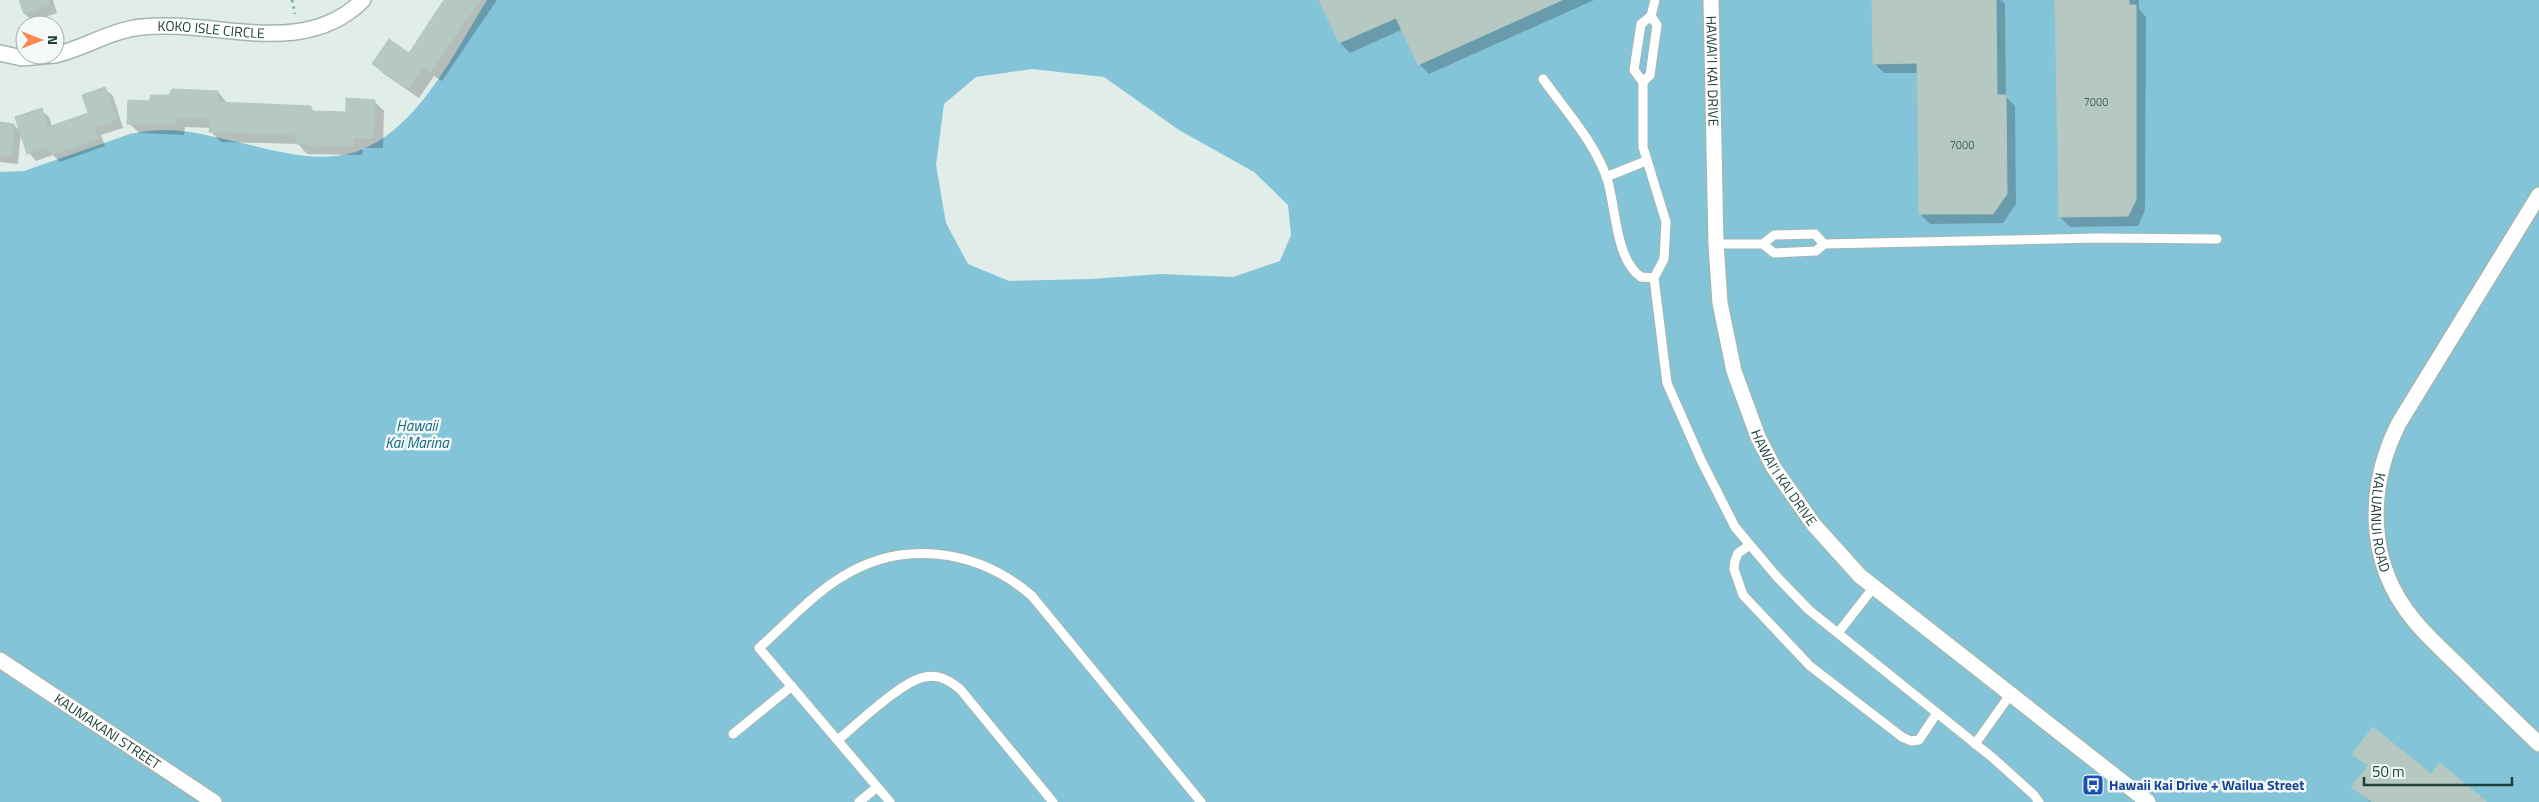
<svg xmlns="http://www.w3.org/2000/svg" width="2539" height="802" viewBox="0 0 2539 802" font-family="'Titillium Web',sans-serif">
<style>
.water{fill:#83c4d8;fill-rule:evenodd}
.shadow{fill:#0003}
.building{fill:#b6c8c2;stroke:#b3c7c0}
.lines{fill:none;stroke-linecap:round;stroke-linejoin:round}
.service-casing{stroke:#a3b6b1;stroke-width:11}
.minor-casing{stroke:#a3b6b1;stroke-width:18}
.tertiary-casing{stroke:#a3b6b1;stroke-width:18}
.secondary-casing{stroke:#9ebab2;stroke-width:18}
.path{stroke:#7eb4a7;stroke-width:3;stroke-dasharray:2.5 4;stroke-linecap:butt}
.service{stroke:#fff;stroke-width:9}
.minor{stroke:#fff;stroke-width:15}
.tertiary{stroke:#fff;stroke-width:15}
.secondary{stroke:#fff;stroke-width:15}
.labels{text-anchor:middle;stroke-width:5;stroke-linejoin:round;paint-order:stroke}
.number-label{font-size:11px;fill:#45625c}
.street-label{font-size:14px;fill:#1f403a;stroke:#f2f9f6}
.transit-label{font-size:14px;font-weight:bold;fill:#164399;stroke:#f2f9f6;text-anchor:start}
.water-label{font-size:15px;font-style:italic;fill:#136682;stroke:#f2f9f6}
</style>
<rect width="100%" height="100%" fill="#e1ede9"/>
<!-- water -->
<path class="water" d="M 487,0 L 2539,0 L 2539,802 L 0,802 L 0,172 L 24,171 L 130,134 C 176,124 202,135 246,144 C 275,151 306,159 336,156 C 410,148 452,56 487,0 ZM 1032,69 L 1104,77 L 1179,130 L 1254,172 L 1288,205 L 1291,235 L 1280,261 L 1233,277 L 1161,274 L 1091,279 L 1009,281 L 968,264 L 946,223 L 936,165 L 944,104 L 976,77 Z"/>
<!-- shadow -->
<path class="shadow" d="M 20,0 L 53,0 L 57,13 L 33,21 L 25,14 Z
M 446,0 L 497,0 L 442,81 L 434,76 L 419,98 L 384,74 L 374,64 L 409,54 Z
M 1321,0 L 1594,0 L 1429,74 L 1419,64 L 1403,29 L 1350,53 L 1340,43 Z
M 1874,0 L 2001,0 L 2005,4 L 2006,97 L 2015,106 L 2016,204 L 2003,223 L 1930,224 L 1920,214 L 1919,73 L 1884,73 L 1874,63 Z
M 2056,0 L 2139,0 L 2139,9 L 2146,17 L 2145,210 L 2138,226 L 2070,227 L 2060,217 Z
M 105,89 L 113,96 L 123,128 L 101,135 L 105,146 L 60,162 L 53,155 L 36,161 L 29,153 L 41,110 L 49,117 L 52,127 L 90,114 Z
M 218,92 L 228,104 L 310,107 L 315,112 L 347,113 L 374,101 L 384,111 L 383,148 L 363,148 L 362,155 L 307,154 L 298,144 L 221,142 L 211,132 L 211,128 L 185,127 L 184,135 L 139,133 L 129,123 L 149,102 L 170,96 Z
M 0,123 L 14,125 L 21,132 L 18,164 L 0,162 Z
M 2354,754 L 2431,776 L 2485,802 L 2370,802 L 2353,787 L 2368,767 Z"/>
<!-- building -->
<path class="building" d="M 19,0 L 49,0 L 50,5 L 24,14 Z
M 444,0 L 480,0 L 431,72 L 423,67 L 408,89 L 372,64 L 389,39 L 409,53 Z
M 1319,0 L 1562,0 L 1418,65 L 1396,18 L 1339,43 Z
M 1872,0 L 1996,0 L 1997,95 L 2006,95 L 2007,194 L 1993,214 L 1919,214 L 1917,63 L 1873,64 Z
M 2055,0 L 2129,0 L 2129,5 L 2136,5 L 2136,200 L 2128,216 L 2059,217 Z
M 105,87 L 117,120 L 94,128 L 98,139 L 51,155 L 48,147 L 27,154 L 15,117 L 42,108 L 48,127 L 88,113 L 82,95 Z
M 172,89 L 218,91 L 218,102 L 311,106 L 311,111 L 346,112 L 346,98 L 375,100 L 373,139 L 353,138 L 353,146 L 296,144 L 296,135 L 209,132 L 210,119 L 175,118 L 175,125 L 127,124 L 128,100 L 149,101 L 151,95 L 169,95 Z
M 0,122 L 14,124 L 11,157 L 0,155 Z
M 2373,727 L 2431,774 L 2440,763 L 2487,802 L 2372,802 L 2351,787 L 2368,766 L 2352,754 Z"/>
<g class="lines">
<!-- service casing -->
<g class="service-casing">
<path id="service" d="M 1655,0 L 1651,16 L 1641,24 L 1634,70 L 1643,82 L 1643,147 L 1666,222 L 1664,259 L 1654,278 L 1667,383 L 1701,460 L 1735,527 L 1778,578 L 1809,610 L 1993,758 L 2034,795 L 2039,802
M 1543,79 C 1566,111 1597,145 1608,182 C 1616,210 1616,260 1641,277 L 1654,278
M 1643,82 L 1650,75 L 1657,25 L 1651,16
M 1606,177 L 1646,161
M 1716,244 L 1763,244 L 1774,253 L 1816,251 L 1824,244 L 2097,238 L 2217,239
M 1763,244 L 1774,235 L 1815,234 L 1824,244
M 1750,545 L 1738,553 L 1735,561 L 1734,569 L 1743,595 L 1810,666 L 1902,737 L 1911,741 L 1919,740 L 1937,713
M 1838,633 L 1873,588
M 733,734 L 792,686
M 838,740 C 856,725 903,680 925,677 C 939,674 950,681 960,689 L 1053,802
M 1975,744 L 2010,695
M 859,802 L 877,787
M 890,802 L 759,648 C 785,625 811,596 840,578 C 902,538 978,549 1032,596 L 1201,802"/>
</g>
<!-- minor casing -->
<g class="minor-casing">
<g id="minor">
<path d="M 0,53 L 22,58 L 53,55"/>
<path id="s1" d="M 55,55 C 85,48 111,30 142,27 C 216,19 303,60 363,0"/>
<path id="s2" d="M 0,660 L 214,802"/>
</g>
</g>
<!-- tertiary casing -->
<g class="tertiary-casing">
<g id="tertiary">
<path id="s3" d="M 2539,195 L 2399,423 C 2367,486 2366,562 2413,619 C 2428,638 2448,655 2466,673 C 2490,697 2515,721 2539,744"/>
</g>
</g>
<!-- secondary casing -->
<g class="secondary-casing">
<g id="secondary">
<path id="s4" d="M 1711,0 L 1716,244 L 1720,303 L 1734,371 L 1758,437 L 1774,468 L 1814,525 L 1860,576 L 2148,802"/>
</g>
</g>
<!-- path -->
<path class="path" d="M 292,0 L 295,14"/>
<!-- service -->
<use href="#service" class="service"/>
<!-- minor -->
<use href="#minor" class="minor"/>
<!-- tertiary -->
<use href="#tertiary" class="tertiary"/>
<!-- secondary -->
<use href="#secondary" class="secondary"/>
</g>
<!-- icons -->
<defs>
<g id="bus-square" transform="scale(1.125)"><rect x="-9" y="-9" width="18" height="18" rx="4" fill="#1a4fb4" stroke="#f2f9f6"/><path d="M-5-6H5V4H4V6H2V4H-2V6H-4V4H-5ZM-3.5-4V0h7V-4ZM-3.5 1.2v1.5H-2V1.2ZM2 1.2v1.5H3.5V1.2Z" fill="#fff"/></g>
</defs>
<g fill-rule="evenodd">
<use href="#bus-square" x="2093" y="785"/>
</g>
<g class="labels">
<!-- number labels -->
<g class="number-label">
<text x="2096" y="106">7000</text>
<text x="1962" y="149">7000</text>
</g>
<!-- street labels -->
<g class="street-label">
<text dy="5" stroke="none"><textPath href="#s1" startOffset="161">KOKO ISLE CIRCLE</textPath></text>
<text dy="5" stroke="none"><textPath href="#s4" startOffset="71">HAWAI’I KAI DRIVE</textPath></text>
<text dy="5" stroke="none"><textPath href="#s4" startOffset="491">HAWAI’I KAI DRIVE</textPath></text>
<text dy="5" stroke="none"><textPath href="#s3" startOffset="371">KALUANUI ROAD</textPath></text>
<text dy="5" stroke="none"><textPath href="#s2" startOffset="129">KAUMAKANI STREET</textPath></text>
</g>
<!-- transit labels -->
<g class="transit-label">
<text x="2109" y="790">Hawaii Kai Drive + Wailua Street</text>
</g>
<!-- water labels -->
<g class="water-label">
<text x="417" y="431">Hawaii<tspan x="417" dy="17">Kai Marina</tspan></text>
</g>
</g>
<!-- north arrow -->
<g transform="translate(40 40) rotate(90)"><circle r="24" fill="#f2f9f6" stroke="#9eafab"/>
<path d="M0-4L9 19L0 12L-9 19Z" fill="#ff874d"/>
<text y="-8" font-size="14" font-weight="bold" text-anchor="middle" fill="#1f403a">N</text>
</g>
<!-- scale -->
<path d="M2364 777v8h148v-8" fill="none" stroke="#1f403a" stroke-width="2.5"/>
<text x="2372" y="777" font-size="15" fill="#1f403a" stroke="#f2f9f6" stroke-width="4" paint-order="stroke">50 m</text>
</svg>
